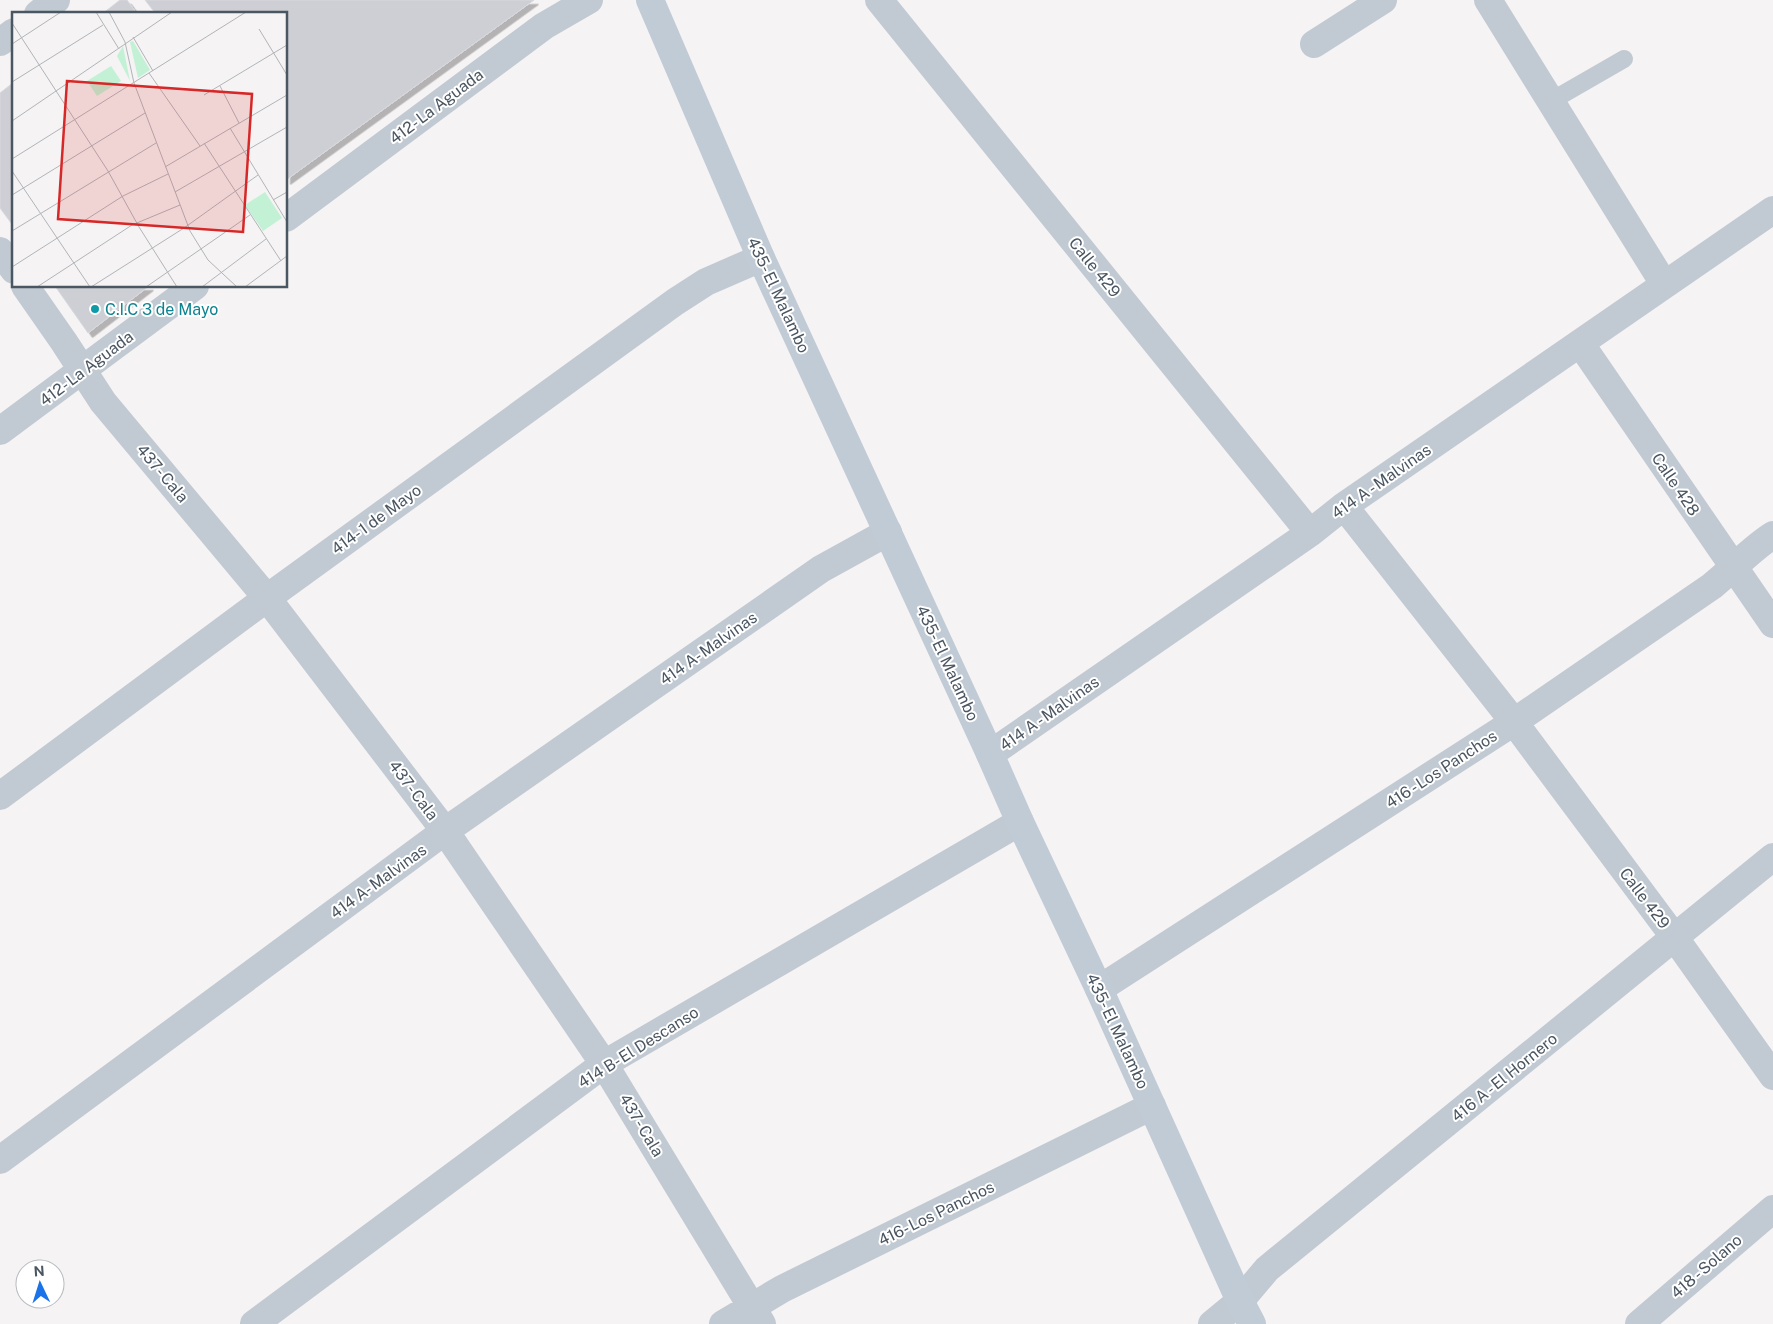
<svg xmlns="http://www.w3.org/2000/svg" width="1773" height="1324" viewBox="0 0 1773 1324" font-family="'Public Sans',sans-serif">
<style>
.building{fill:#cdcfd5;stroke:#d7d9de;filter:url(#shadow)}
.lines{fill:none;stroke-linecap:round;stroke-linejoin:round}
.service{stroke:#c1cad2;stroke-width:18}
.minor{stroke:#c1cad2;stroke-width:28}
.secondary{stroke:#c1cbd6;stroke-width:28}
.culture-dot{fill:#0f9aa8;stroke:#fff;stroke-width:2}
.labels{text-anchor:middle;stroke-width:4;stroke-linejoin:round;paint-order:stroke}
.street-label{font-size:16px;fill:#4a5661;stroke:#fff}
.culture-label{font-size:16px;fill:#0d838f;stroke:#fff;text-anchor:start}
.inset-road{fill:none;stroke:#b1b4b9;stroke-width:1}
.view{fill:#d62828;fill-opacity:0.15;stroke:#d62828;stroke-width:2.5}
.inset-edge{fill:none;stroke:#4a5661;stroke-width:2.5}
</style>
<defs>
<filter id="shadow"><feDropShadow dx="4.5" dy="4.5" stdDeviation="0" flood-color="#0004"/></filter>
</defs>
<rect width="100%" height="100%" fill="#f5f3f3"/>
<!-- building -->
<path class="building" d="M 120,0 L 127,0 L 137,14 L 102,14 Z
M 145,0 L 534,0 L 286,180 L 286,14 L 156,14 Z
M 14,82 L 14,227 L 0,208 L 0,93 Z
M 55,286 L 149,286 L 88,333 Z"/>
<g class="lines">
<!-- service -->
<path class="service" d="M 1551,101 L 1624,59"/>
<!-- minor -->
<path class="minor" d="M 879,0 L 1310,533
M 1488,0 L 1664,284
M 38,14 L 56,0
M 0,42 L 14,32
M 1314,44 L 1383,0
M 286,218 L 544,26 L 589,0
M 0,251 L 14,270
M 25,286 L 64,342 L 103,402 L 267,598 L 445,831 L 604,1064 L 762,1324
M 1580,343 L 1773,624
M 0,431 L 195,286
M 1344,506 L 1514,722 L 1675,938 L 1773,1076
M 990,754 L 1310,533 L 1344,506 L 1773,210
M 0,796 L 267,598 L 675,302 L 706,282 L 761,258
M 1099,989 L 1514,722 L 1712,586 C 1733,569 1751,549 1773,535
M 0,1160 L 445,831 L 821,569 L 888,532
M 254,1324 L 604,1064 L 1020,822
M 723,1324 L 782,1289 L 1152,1106
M 1212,1324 L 1240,1301 L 1267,1269 L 1773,857
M 1639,1324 L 1773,1209"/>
<!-- secondary -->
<path class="secondary" d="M 650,0 L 761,258 L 990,754 L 1020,822 L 1099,989 L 1240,1301 L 1252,1324"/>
</g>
<!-- markers -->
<circle class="culture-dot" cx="95" cy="309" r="5"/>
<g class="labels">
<!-- street labels -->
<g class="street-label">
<text transform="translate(436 106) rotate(-37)" y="6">412- La Aguada</text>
<text transform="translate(1095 267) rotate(51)" y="6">Calle 429</text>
<text transform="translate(779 295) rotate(65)" y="6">435- El Malambo</text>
<text transform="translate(86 368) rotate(-37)" y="6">412- La Aguada</text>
<text transform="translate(163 473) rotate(50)" y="6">437- Cala</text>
<text transform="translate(1381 481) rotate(-35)" y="6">414 A - Malvinas</text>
<text transform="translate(1676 484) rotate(56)" y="6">Calle 428</text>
<text transform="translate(376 519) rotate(-36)" y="6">414- 1 de Mayo</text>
<text transform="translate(708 648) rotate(-35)" y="6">414 A- Malvinas</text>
<text transform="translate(948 663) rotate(65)" y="6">435- El Malambo</text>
<text transform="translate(1049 713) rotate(-35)" y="6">414 A - Malvinas</text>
<text transform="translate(1441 769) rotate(-33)" y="6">416 - Los Panchos</text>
<text transform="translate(414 790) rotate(53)" y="6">437- Cala</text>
<text transform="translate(378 881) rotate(-36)" y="6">414 A- Malvinas</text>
<text transform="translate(1645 898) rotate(53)" y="6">Calle 429</text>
<text transform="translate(1118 1031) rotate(65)" y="6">435- El Malambo</text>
<text transform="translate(638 1047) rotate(-32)" y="6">414 B- El Descanso</text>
<text transform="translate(1504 1077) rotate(-39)" y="6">416 A - El Hornero</text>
<text transform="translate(642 1125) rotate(59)" y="6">437- Cala</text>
<text transform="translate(936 1213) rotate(-26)" y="6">416- Los Panchos</text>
<text transform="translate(1706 1266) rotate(-41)" y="6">418 - Solano</text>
</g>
<!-- culture labels -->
<g class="culture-label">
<text x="105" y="315">C.I.C 3 de Mayo</text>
</g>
</g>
<!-- overview -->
<g transform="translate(12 12)">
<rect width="275" height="275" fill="#f5f3f3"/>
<path d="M 121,29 L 138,58 L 126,66 L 118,30 ZM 111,34 L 118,69 L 105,44 ZM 99,54 L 109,69 L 85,84 L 75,69 ZM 253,180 L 270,206 L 251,219 L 233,193 Z" fill="#c3f1d5"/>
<path class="inset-road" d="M 84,0 L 107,37M 97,0 L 113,30 L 122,71 L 178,219 L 196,248 L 225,275M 0,11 L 96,159 L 127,215 L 165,275M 247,17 L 275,63M 121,25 L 141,59M 0,32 L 49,0M 137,61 L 188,134M 0,70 L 91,13M 208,74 L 227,111M 192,83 L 275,33M 0,109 L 160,0M 218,116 L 275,210M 192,131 L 269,249M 0,147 L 234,0M 153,155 L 275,83M 0,159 L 78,275M 163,180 L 275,115M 0,183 L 133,101M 261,188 L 275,180M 0,219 L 144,131M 0,255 L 111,184 L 156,162M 25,275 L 120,213 L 168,193M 79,275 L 172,216 L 246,163M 134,275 L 238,203M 190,275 L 254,227M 233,275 L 275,244"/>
<path class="view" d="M 55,69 L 240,82 L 231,220 L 46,207 Z"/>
<rect width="275" height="275" class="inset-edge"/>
</g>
<!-- north arrow -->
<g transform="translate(40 1284) rotate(356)"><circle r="24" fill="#ffffff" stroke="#b7bbc0"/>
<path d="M0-4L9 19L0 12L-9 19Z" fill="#1a73e8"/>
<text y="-8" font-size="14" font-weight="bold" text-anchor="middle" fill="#4a5661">N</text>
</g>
</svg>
